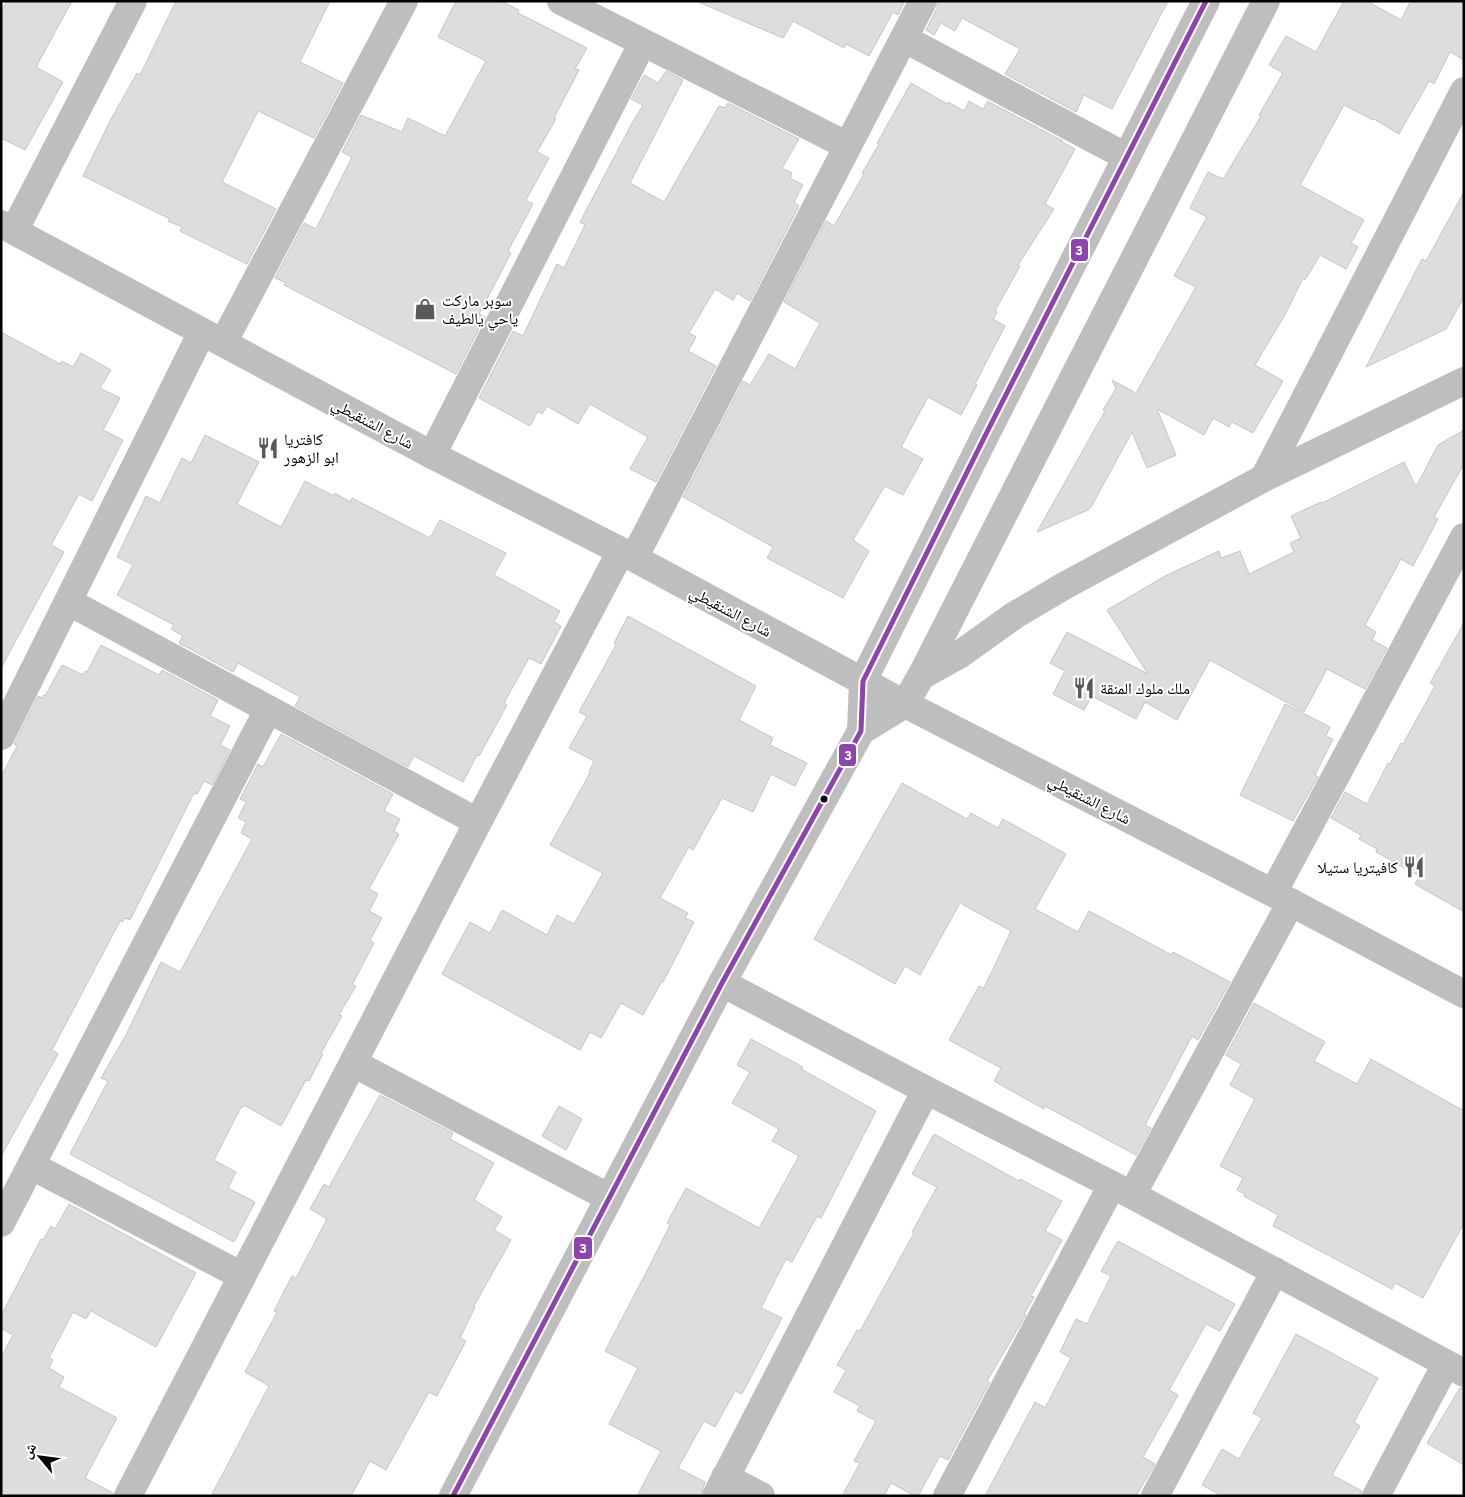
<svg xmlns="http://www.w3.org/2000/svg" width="1465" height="1497" viewBox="0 0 1465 1497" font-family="Overpass,'Noto Naskh Arabic',sans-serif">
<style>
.building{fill:#ddd;stroke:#c5c5c5}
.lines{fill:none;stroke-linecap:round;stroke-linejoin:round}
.minor{stroke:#bebebe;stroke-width:28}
.bus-1-casing{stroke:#fff;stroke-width:9}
.bus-1{stroke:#8e44ad;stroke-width:5}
.bus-dot{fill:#000;stroke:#fff;stroke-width:2}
.labels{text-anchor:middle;stroke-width:4;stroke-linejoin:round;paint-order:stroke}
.poi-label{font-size:16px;fill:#000;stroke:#fff;text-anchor:start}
.street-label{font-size:16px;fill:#000;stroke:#fff}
.line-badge{stroke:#fff;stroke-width:2}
.badge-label{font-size:14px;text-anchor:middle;font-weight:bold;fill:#fff}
</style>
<rect width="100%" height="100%" fill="#fff"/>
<!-- building -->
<path class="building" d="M 7,1 L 72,1 L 36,67 L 63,82 L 25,150 L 1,138 L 1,11 Z
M 176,1 L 330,1 L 300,62 L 343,83 L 314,138 L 258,111 L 222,182 L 276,209 L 247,264 L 180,231 L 182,227 L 168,221 L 170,219 L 83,176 L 111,119 L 137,73 L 140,75 Z
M 456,1 L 501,1 L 519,10 L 518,13 L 587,48 L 575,69 L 579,70 L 554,118 L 556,119 L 537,152 L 549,158 L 526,200 L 533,204 L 508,251 L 511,253 L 479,314 L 485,317 L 456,374 L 284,285 L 286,283 L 275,278 L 304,223 L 316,229 L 352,157 L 342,152 L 361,115 L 402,132 L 408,118 L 445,136 L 486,61 L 438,37 Z
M 696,1 L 905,1 L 898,15 L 893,12 L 869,56 L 846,44 L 844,48 L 793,21 L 783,38 Z
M 938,1 L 1168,1 L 1112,109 L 1084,95 L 1076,112 L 1005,74 L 1020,49 L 962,18 L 955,31 L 941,23 L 934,35 L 926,30 L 937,8 Z
M 1344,1 L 1367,1 L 1401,20 L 1411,1 L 1464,1 L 1464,60 L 1450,52 L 1434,84 L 1429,81 L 1399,134 L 1374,119 L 1373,120 L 1344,105 L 1300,185 L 1364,220 L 1351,243 L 1358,247 L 1346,269 L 1320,255 L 1305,280 L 1303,278 L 1286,313 L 1255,365 L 1283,381 L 1253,433 L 1232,422 L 1229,427 L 1213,418 L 1204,435 L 1157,409 L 1176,455 L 1147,468 L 1132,432 L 1091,507 L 1088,510 L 1037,532 L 1105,411 L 1103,410 L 1116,389 L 1112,380 L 1136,393 L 1196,287 L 1174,276 L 1207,217 L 1190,208 L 1208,172 L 1223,179 L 1261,116 L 1259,115 L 1283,73 L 1269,65 L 1286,36 L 1316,52 Z
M 666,71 L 683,80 L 630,183 L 664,202 L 719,106 L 725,108 L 728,103 L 799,139 L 782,168 L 792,173 L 790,178 L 803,185 L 794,202 L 799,206 L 750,301 L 737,293 L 733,300 L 715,289 L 689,333 L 696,337 L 688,351 L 716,366 L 656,482 L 630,469 L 648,437 L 590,404 L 578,424 L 547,406 L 542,414 L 538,411 L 530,426 L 479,398 L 513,331 L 523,336 L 557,264 L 564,268 L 585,225 L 580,222 L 631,125 L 643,105 L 631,99 L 644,75 L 658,83 Z
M 911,83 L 947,104 L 948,102 L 964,111 L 969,101 L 983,109 L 988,101 L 989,102 L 1063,141 L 1062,142 L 1075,149 L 1045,204 L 1054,209 L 1018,265 L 1020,266 L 995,311 L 997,312 L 993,319 L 1005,326 L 975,384 L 977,385 L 961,415 L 928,397 L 901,447 L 923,459 L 903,495 L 885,486 L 853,540 L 869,551 L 843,598 L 767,558 L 773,547 L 683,497 L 743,381 L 750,385 L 769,354 L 795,369 L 820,323 L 784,302 L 826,221 L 834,226 L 864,174 L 862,173 L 879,144 L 877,143 Z
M 1464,192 L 1464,297 L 1446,329 L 1366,367 L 1422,259 L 1426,261 Z
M 1,332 L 60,364 L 62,361 L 73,367 L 81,353 L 111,370 L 100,388 L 120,398 L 103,430 L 123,440 L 92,501 L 79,494 L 51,545 L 64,552 L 1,668 Z
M 1464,430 L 1464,464 L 1434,517 L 1438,519 L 1413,566 L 1401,559 L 1365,625 L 1376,632 L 1372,640 L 1387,648 L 1365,689 L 1327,669 L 1304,712 L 1210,660 L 1177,720 L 1145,702 L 1136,719 L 1092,696 L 1084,710 L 1053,694 L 1065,671 L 1050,663 L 1067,632 L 1148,674 L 1107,610 L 1165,576 L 1219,551 L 1221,558 L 1240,551 L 1249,574 L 1294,552 L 1290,543 L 1301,538 L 1291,516 L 1321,502 L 1322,503 L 1404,462 L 1416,487 L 1438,445 Z
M 205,435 L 259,462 L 237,504 L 281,527 L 305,481 L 334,496 L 335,493 L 350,502 L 352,498 L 430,538 L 440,520 L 506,553 L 494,575 L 560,611 L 554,622 L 561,626 L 541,664 L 529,658 L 504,703 L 507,705 L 479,756 L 477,755 L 463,782 L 414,756 L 408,767 L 295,706 L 300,697 L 238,663 L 233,672 L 179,643 L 183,636 L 171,629 L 174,625 L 117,595 L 133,565 L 117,557 L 146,496 L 160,503 L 182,458 L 191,463 Z
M 628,616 L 756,686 L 739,720 L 773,738 L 770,745 L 807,763 L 795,786 L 771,774 L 753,812 L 722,798 L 693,850 L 689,847 L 660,898 L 688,913 L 685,918 L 694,922 L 663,982 L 662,981 L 643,1015 L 621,1003 L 601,1038 L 590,1032 L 580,1050 L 442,974 L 470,922 L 490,933 L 502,910 L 547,935 L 557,915 L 574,924 L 603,873 L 550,845 L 590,773 L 589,772 L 594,761 L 569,748 L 587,716 L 579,712 L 616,645 L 614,643 Z
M 1464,623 L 1464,912 L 1415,884 L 1419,876 L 1376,852 L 1377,849 L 1359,839 L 1361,835 L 1331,818 L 1345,792 L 1367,804 L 1388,763 L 1390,764 L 1401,743 L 1403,744 L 1435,686 L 1430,683 Z
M 101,645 L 159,675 L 162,670 L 218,700 L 210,716 L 230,726 L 220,745 L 230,750 L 212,785 L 204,781 L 197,794 L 194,793 L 130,920 L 125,918 L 122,922 L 120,921 L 52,1050 L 58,1054 L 1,1156 L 1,777 L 17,746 L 14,744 L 38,696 L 42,698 L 44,695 L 45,696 L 62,665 L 83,675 L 85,671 L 87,672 Z
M 1285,704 L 1330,727 L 1326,736 L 1333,739 L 1315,775 L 1318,777 L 1293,821 L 1240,795 Z
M 281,734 L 393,794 L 384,811 L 400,819 L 394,831 L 399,834 L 369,889 L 378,894 L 369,911 L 382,918 L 370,940 L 374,943 L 352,985 L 356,986 L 339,1015 L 342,1016 L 321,1053 L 323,1054 L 309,1081 L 306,1080 L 281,1126 L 244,1105 L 243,1107 L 241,1107 L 214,1160 L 236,1172 L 228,1188 L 255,1202 L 234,1242 L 70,1154 L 108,1081 L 101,1078 L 126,1035 L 161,962 L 180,972 L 252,839 L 241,833 L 246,822 L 238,818 L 246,802 L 240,799 L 258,764 L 263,767 Z
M 902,783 L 967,819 L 971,813 L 998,828 L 1003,819 L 1066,854 L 1035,909 L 1078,932 L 1089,911 L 1172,955 L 1173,952 L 1230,982 L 1198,1040 L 1192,1036 L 1145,1125 L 1151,1128 L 1136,1155 L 1045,1106 L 1044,1109 L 994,1081 L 1001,1068 L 949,1040 L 979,986 L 984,988 L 1011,931 L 960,903 L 920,975 L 905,966 L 895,984 L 814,939 Z
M 1254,1003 L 1325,1042 L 1314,1061 L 1357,1084 L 1371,1059 L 1464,1111 L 1464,1223 L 1423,1298 L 1395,1283 L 1392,1289 L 1273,1226 L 1278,1215 L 1244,1196 L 1245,1194 L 1237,1190 L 1243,1178 L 1220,1166 L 1255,1099 L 1230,1085 L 1241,1064 L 1226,1055 Z
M 751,1039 L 803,1067 L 801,1069 L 876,1111 L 821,1218 L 817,1216 L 792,1262 L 786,1259 L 761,1308 L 782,1318 L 742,1394 L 735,1391 L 715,1427 L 704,1421 L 678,1468 L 705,1482 L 701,1496 L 637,1496 L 661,1451 L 609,1424 L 638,1368 L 605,1351 L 650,1265 L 670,1225 L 667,1223 L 686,1188 L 759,1228 L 799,1156 L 772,1141 L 779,1129 L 732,1103 L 750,1072 L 737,1065 Z
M 380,1095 L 453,1133 L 450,1139 L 494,1163 L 474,1200 L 502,1217 L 494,1230 L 511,1240 L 474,1306 L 475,1307 L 460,1338 L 466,1341 L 437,1396 L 429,1392 L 386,1470 L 370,1461 L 351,1496 L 211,1496 L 269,1386 L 245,1372 L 277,1312 L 274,1311 L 292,1276 L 296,1278 L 327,1219 L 310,1209 L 324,1184 L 329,1187 Z
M 559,1106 L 582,1119 L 566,1150 L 542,1136 Z
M 934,1134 L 1019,1181 L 1020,1179 L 1062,1201 L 1045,1231 L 1062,1240 L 1031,1296 L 1034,1297 L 1024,1314 L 1026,1315 L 987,1381 L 990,1382 L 948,1460 L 940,1456 L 918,1496 L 915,1496 L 891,1483 L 884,1496 L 842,1496 L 860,1463 L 854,1461 L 876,1421 L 857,1411 L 860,1406 L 834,1392 L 846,1370 L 837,1365 L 857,1330 L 860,1331 L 914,1233 L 912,1232 L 937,1187 L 912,1174 Z
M 69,1204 L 196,1273 L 156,1347 L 91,1311 L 86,1319 L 73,1312 L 49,1358 L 53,1360 L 49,1368 L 64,1377 L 59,1387 L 117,1418 L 85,1478 L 113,1493 L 113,1496 L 1,1496 L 1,1358 L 13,1335 L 1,1328 L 1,1316 L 41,1239 L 43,1240 L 51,1226 L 55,1229 Z
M 1118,1241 L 1235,1304 L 1220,1331 L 1206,1324 L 1169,1390 L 1178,1395 L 1143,1457 L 1155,1464 L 1136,1496 L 985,1496 L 1035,1402 L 1045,1408 L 1071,1358 L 1060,1352 L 1076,1319 L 1087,1324 L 1111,1276 L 1101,1271 Z
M 1296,1334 L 1378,1378 L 1354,1422 L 1360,1426 L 1332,1475 L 1362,1491 L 1360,1496 L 1222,1496 L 1202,1485 L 1222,1449 L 1239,1459 L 1262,1418 L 1253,1413 Z
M 1460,1388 L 1464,1389 L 1464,1465 L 1427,1443 Z"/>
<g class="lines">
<!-- minor -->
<path class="minor" d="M 561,1 L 848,146
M 905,39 L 1127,157
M 1,224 L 432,455 L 621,551 L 905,704 L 1273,893 L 1464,994
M 14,231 L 133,1
M 223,343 L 404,1
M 432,455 L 642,44
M 1264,478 L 1464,91
M 634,558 L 923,1
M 69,602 L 478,822
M 921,676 L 959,655 L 1015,615 L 1064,586 L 1264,478 L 1464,381
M 861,731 L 905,704 L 921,676 L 1266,1
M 1,736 L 202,332
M 1273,893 L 1464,537
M 722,983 L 926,1090 L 1132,1195 L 1464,1373
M 353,1063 L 608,1197
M 32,1166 L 242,1276
M 1132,1195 L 1291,902
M 1,1223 L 268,710
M 725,1477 L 761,1496
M 128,1496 L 478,822 L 621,551
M 453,1496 L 722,983 L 861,731 L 863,681 L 988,430 L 1206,1
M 716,1496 L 926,1090
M 947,1496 L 1112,1185
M 1155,1496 L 1275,1271
M 1376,1496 L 1446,1364"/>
<!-- bus-1 casing -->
<g class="bus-1-casing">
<path id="bus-1" d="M 453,1496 L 722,983 L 861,731 L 863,681 L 988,430 L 1206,1"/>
</g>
<!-- bus-1 -->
<use href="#bus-1" class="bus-1"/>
</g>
<!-- icons -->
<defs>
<g id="shop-bare" transform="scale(1.725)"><path d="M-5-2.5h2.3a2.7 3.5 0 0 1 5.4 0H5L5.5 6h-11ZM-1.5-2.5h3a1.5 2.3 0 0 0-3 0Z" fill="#595959" stroke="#fff" stroke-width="2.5" paint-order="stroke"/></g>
<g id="restaurant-bare" transform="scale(1.725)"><path d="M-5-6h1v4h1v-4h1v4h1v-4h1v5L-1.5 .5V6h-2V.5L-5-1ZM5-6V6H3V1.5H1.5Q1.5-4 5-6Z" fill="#595959" stroke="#fff" stroke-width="2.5" paint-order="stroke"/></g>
</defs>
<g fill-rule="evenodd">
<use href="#shop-bare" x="425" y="309"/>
<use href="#restaurant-bare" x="268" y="448"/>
<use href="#restaurant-bare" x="1084" y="688"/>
<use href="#restaurant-bare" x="1414" y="867"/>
</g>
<!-- markers -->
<circle class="bus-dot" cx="824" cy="799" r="4.5"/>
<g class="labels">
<!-- poi labels -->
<g class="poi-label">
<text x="442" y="306">سوبر ماركت<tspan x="442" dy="18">ياحي يالطيف</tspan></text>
<text x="284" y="445">كافتريا<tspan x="284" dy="18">ابو الزهور</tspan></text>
<text x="1100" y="694">ملك ملوك المنقة</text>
<text x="1398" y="873" text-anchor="end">كافيتريا ستيلا</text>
</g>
<!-- street labels -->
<g class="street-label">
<text transform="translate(373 423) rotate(28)" y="6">شارع الشنقيطي</text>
<text transform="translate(731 611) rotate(28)" y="6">شارع الشنقيطي</text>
<text transform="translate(1090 799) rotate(27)" y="6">شارع الشنقيطي</text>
</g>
</g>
<g class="line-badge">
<rect x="1070" y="238" width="19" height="24" rx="5" fill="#8e44ad"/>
<rect x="838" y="743" width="19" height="24" rx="5" fill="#8e44ad"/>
<rect x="573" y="1236" width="20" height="24" rx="5" fill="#8e44ad"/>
</g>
<g class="badge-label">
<text x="1079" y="255">3</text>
<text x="848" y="760">3</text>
<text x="583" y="1253">3</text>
</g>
<!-- border -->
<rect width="1465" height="1497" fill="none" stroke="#000000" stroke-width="5"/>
<!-- north arrow -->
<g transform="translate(40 1457) rotate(299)" stroke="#ffffff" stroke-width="4" paint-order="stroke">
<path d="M0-4L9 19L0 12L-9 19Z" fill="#000000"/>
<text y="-8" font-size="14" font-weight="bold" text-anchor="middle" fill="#000000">ش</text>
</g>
</svg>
